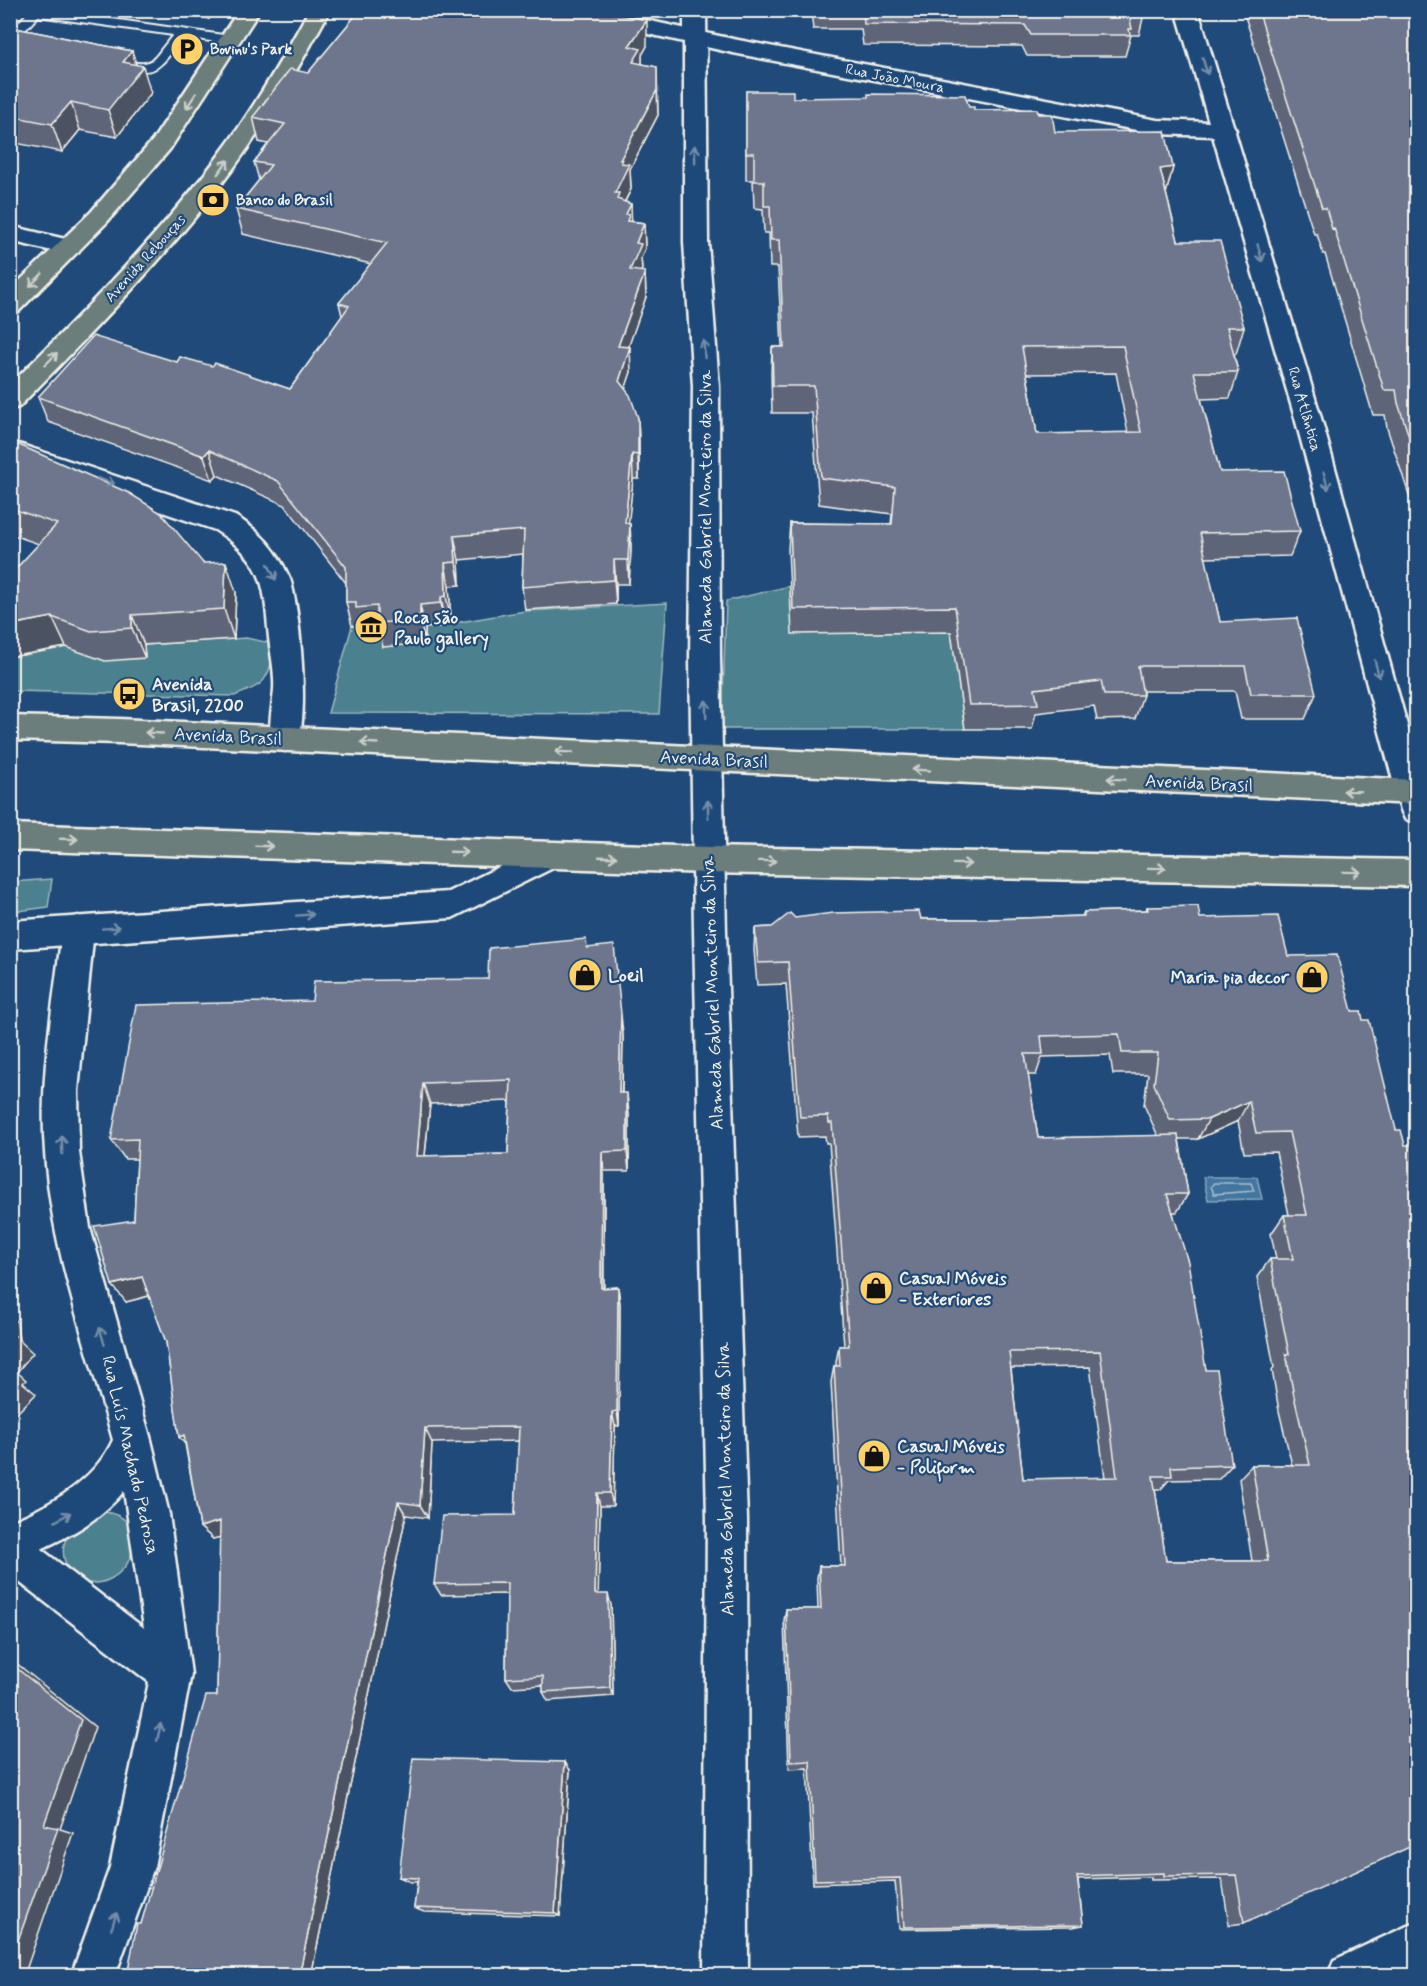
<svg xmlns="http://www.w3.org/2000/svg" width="1427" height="1986" viewBox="0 0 1427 1986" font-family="Mynerve,sans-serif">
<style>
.green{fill:#4c818f;stroke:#a0b9bc;stroke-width:1.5}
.water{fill:#4376a0;stroke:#8aa7bd;stroke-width:1.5}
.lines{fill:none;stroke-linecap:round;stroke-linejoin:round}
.shore{stroke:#adc0cb;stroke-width:1.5}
.service-casing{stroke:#f4f1e8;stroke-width:4}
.minor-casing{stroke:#f4f1e8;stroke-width:5}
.tertiary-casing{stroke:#f4f1e8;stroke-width:5}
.secondary-casing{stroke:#f4f1e8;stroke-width:5}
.primary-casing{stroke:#f4f1e8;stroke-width:5}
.service{fill:#1f4a7a;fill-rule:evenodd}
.minor{fill:#1f4a7a;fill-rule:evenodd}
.tertiary{fill:#1f4a7a;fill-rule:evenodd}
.secondary{fill:#1f4a7a;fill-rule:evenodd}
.primary{fill:#6c7e7c;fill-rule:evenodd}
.wall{fill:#5e6579;stroke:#f4f1e8;stroke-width:1.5;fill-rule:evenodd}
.shaded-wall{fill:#4c5363;stroke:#f4f1e8;stroke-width:1.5}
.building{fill:#6d768d;stroke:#f4f1e8;stroke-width:1.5;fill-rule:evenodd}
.oneway{stroke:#748da6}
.oneway2{stroke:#cbcec8}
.labels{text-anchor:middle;stroke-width:4.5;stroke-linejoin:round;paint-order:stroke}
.far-poi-label{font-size:15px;font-weight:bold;fill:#f4f1e8;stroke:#1f4a7a;text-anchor:start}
.far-street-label{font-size:15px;fill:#f4f1e8;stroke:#1f4a7a}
.street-label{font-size:18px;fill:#f4f1e8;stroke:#1f4a7a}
.poi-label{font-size:18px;font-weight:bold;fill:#f4f1e8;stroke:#1f4a7a;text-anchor:start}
</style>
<rect width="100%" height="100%" fill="#1f4a7a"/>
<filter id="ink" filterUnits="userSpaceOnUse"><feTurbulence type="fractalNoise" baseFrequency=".0167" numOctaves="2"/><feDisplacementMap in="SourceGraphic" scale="12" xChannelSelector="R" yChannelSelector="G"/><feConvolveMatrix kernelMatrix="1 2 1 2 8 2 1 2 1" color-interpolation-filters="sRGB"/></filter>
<g filter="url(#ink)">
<!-- green -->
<path class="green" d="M 790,586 L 861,633 L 951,632 L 965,729 L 722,729 L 726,601 Z
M 667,603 L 659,714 L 328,713 L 352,626 L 362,625 L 362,632 L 382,630 L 383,647 L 425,643 L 425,628 L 525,611 Z
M 246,638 L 276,644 C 267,679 270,683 234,696 L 11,691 L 11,657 L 66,647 L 144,658 L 144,645 Z
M 52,879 L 48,907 L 11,912 L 11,882 Z
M 101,1512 C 156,1514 135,1587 89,1583 C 67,1581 55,1550 70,1533 C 77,1525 92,1518 101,1512 Z"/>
<!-- water -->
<path class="water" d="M 1203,1177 L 1257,1177 L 1262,1199 L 1208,1200 Z"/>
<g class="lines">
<!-- shore -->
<path class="shore" d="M 1214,1183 L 1251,1183 L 1254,1191 L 1214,1194 L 1211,1186 Z"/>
<!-- service casing -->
<g class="service-casing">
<path id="service" d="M 49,10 L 230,36 L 236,40 L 230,44 L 184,37 C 157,69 160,77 116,67 L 114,64 L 120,60 C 156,68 150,62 173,35 L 38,16 L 18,38 L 19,42 L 25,46 L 23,49 L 10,48 L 10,32 L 30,10 Z"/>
</g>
<!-- minor casing -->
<g class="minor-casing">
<path id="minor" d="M 558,10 L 600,10 L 733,39 L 1157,120 L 1209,122 L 1176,10 L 1198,10 L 1233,125 L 1236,130 L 1235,132 L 1321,418 L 1416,757 L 1416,822 L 1405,819 L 1401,810 L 1295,418 L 1213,136 L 1157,134 L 733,53 L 568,16 L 560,15 Z
M 10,226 L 78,242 L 81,247 L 78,252 L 69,255 L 10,241 Z
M 10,441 L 235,516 C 255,528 272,544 283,565 C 286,571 291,579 292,586 C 300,618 310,720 296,747 L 285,751 L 274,747 C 266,731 273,707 274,689 C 275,672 271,655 269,638 C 264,585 265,561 215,530 L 10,460 Z
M 78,916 L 89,920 L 94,930 L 78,1091 L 79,1152 L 90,1228 L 151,1440 L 169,1514 L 191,1674 L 154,1867 L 115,1976 L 71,1976 L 110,1867 L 149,1682 L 10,1575 L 10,1522 C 50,1506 95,1480 113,1440 C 87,1346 51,1249 45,1152 C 39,1078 54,1003 62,930 L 67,920 ZM 124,1491 L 144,1628 L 41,1549 C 72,1535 102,1518 124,1491 Z
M 1416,1922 L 1416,1967 L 1399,1976 L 1328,1976 L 1334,1960 Z"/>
</g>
<!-- tertiary casing -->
<g class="tertiary-casing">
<path id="tertiary" d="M 684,10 L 706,10 L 708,242 L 719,386 L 720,659 L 726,932 L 747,1519 L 748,1976 L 704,1976 L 707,1519 L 694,932 L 690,659 L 693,386 L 684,242 Z"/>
</g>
<!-- secondary casing -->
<g class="secondary-casing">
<path id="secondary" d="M 550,842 L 561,846 L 566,855 L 561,864 L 452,918 L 10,949 L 10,921 L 448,892 Z"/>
</g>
<!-- primary casing -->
<g class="primary-casing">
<path id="primary" d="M 239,10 L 260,10 L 170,149 L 107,222 L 19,311 L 10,313 L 10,290 L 91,212 L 153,140 Z
M 309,10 L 330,10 C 300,65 270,119 232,170 C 169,255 93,331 19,407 L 10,410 L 10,385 C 87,308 164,231 228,143 C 258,101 284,56 309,10 Z
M 10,716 L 119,719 L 1416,780 L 1416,804 L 119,743 L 10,740 Z
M 10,824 L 708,847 L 1416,860 L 1416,886 L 708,873 L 10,850 Z"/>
</g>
<!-- service -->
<use href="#service" class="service"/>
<!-- minor -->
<use href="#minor" class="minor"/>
<!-- tertiary -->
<use href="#tertiary" class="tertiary"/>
<!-- secondary -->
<use href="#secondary" class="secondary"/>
<!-- primary -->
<use href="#primary" class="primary"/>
</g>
<!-- wall -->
<path class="wall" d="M 168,10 L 216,10 L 209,19 Z
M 355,10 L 611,10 L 612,13 L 647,46 L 642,55 L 642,64 L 657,67 L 658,115 L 630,169 L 631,189 L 625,202 L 631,204 L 631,221 L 644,223 L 645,248 L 641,258 L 642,269 L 641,272 L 645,272 L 646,297 L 628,347 L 631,372 L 625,389 L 638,418 L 639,442 L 639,479 L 633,479 L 628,524 L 630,524 L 631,548 L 629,584 L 616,584 L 616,604 L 525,610 L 522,587 L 523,554 L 459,560 L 460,585 L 449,586 L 451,620 L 445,621 L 445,626 L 425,628 L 425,643 L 383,647 L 379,630 L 362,632 L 360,625 L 352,626 L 346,602 L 346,583 L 285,505 L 217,475 L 212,480 L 48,422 L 38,397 L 177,362 L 290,389 L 342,316 L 339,303 L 371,264 L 243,234 L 236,209 L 259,180 L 254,162 L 268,144 L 259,142 L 253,117 L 308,73 L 355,16 Z
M 613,10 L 625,10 L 623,13 Z
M 779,10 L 1143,10 L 1144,14 L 1139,35 L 1131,35 L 1125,56 L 1027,56 L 1022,46 L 863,45 L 861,29 L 813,29 L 811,12 L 780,12 Z
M 1243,10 L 1416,10 L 1416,516 L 1387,428 L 1385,415 L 1373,415 L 1325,254 L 1323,254 L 1317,234 L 1314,234 Z
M 10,27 L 132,51 L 136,64 L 151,93 L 117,137 L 80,130 L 62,152 L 10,142 Z
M 746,91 L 793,98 L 969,107 L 974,110 L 1038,114 L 1055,132 L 1173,167 L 1166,193 L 1178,241 L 1244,327 L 1236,354 L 1234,354 L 1238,372 L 1230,398 L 1201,399 L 1220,472 L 1300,531 L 1290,556 L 1205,558 L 1220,622 L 1316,694 L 1305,719 L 1241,719 L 1235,691 L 1143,691 L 1143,695 L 1135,719 L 1097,720 L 1094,706 L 1036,713 L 1032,729 L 965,729 L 951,632 L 792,634 L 788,549 L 790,523 L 891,524 L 892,514 L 819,504 L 812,413 L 772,413 L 771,374 L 772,347 L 782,347 L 778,267 L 770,267 L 769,233 L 764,233 L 763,209 L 754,208 L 753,180 L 746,180 ZM 1116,373 L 1128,433 L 1037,434 L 1027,374 Z
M 10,441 L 203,563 L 236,592 L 234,639 L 144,645 L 145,658 L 105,661 L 66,647 L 10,657 L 10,575 L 39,544 L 10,534 Z
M 1147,907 L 1200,918 L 1288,956 L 1352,1011 L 1396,1130 L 1244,1923 L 1229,1925 L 1222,1879 L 1151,1880 L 1151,1877 L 1078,1879 L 1083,1925 L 1073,1927 L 899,1929 L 895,1881 L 813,1884 L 807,1768 L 789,1769 L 784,1620 L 786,1609 L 818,1609 L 817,1578 L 819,1566 L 841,1566 L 831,1382 L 834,1366 L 836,1366 L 836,1362 L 839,1346 L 844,1346 L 829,1143 L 826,1143 L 825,1136 L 798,1137 L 786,984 L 757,985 L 754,950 L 755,928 L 772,927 L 795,918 L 991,919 L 1082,916 L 1084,912 L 1146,910 ZM 1110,1055 L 1113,1074 L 1148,1074 L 1144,1105 L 1158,1136 L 1038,1138 L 1028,1075 L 1036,1075 L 1042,1057 ZM 1238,1121 L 1244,1153 L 1276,1152 L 1289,1215 L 1284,1215 L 1271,1234 L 1276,1259 L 1270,1259 L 1257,1277 L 1274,1367 L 1272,1370 L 1279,1411 L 1292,1465 L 1252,1465 L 1239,1479 L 1252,1561 L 1166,1561 L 1155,1489 L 1161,1489 L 1169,1480 L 1219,1479 L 1232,1465 L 1206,1370 L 1173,1212 L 1177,1212 L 1188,1194 L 1179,1139 L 1198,1139 ZM 1090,1367 L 1105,1478 L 1023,1479 L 1011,1368 Z
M 587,948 L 623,1035 L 622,1093 L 629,1114 L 629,1171 L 604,1171 L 604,1288 L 618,1287 L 620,1304 L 619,1426 L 615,1426 L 613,1506 L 600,1506 L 598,1594 L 611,1605 L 613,1696 L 548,1701 L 543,1692 L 543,1685 L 512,1687 L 506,1678 L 507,1594 L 441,1595 L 434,1584 L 515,1515 L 519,1441 L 432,1443 L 428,1518 L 406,1515 L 311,1976 L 127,1976 L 141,1924 L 217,1696 L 220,1537 L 213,1539 L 200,1527 L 185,1444 L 179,1437 L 166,1342 L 149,1296 L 126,1302 L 134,1220 L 137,1159 L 125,1159 L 111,1140 L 312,1001 L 488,979 ZM 510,1101 L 508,1154 L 425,1156 L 430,1104 Z
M 570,1770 L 560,1916 L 424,1912 L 414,1908 L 417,1882 L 410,1882 L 399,1877 Z"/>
<!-- shaded-wall -->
<path class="shaded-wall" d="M 207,10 L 216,10 L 209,19 Z
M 647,20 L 647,46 L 642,55 L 642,74 L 634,87 L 629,46 Z
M 132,51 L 138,72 L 143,66 L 151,93 L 117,137 L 108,110 L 123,62 Z
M 657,90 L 658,115 L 630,169 L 631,189 L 620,211 L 615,193 L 620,160 Z
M 71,102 L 80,130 L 62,152 L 52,124 Z
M 1173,167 L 1166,194 L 1160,169 Z
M 631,204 L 632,229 L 630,232 L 626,214 Z
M 644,223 L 645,248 L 641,258 L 642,269 L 631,295 L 630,270 L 636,243 Z
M 645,272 L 646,297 L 620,371 L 618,346 Z
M 630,347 L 631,372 L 620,405 L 619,381 Z
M 638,418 L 639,442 L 639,479 L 638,455 Z
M 209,450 L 217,475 L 212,480 L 204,456 Z
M 632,454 L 633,479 L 626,548 L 625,523 Z
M 630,524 L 631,548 L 629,584 L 628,560 Z
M 454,536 L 459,560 L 460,585 L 456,562 Z
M 614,560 L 616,584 L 616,604 L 614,580 Z
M 226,562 L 236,592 L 234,639 L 224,609 Z
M 445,563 L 449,586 L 451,620 L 446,596 Z
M 441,597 L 445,621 L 445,626 L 441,603 Z
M 420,605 L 425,628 L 425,643 L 420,620 Z
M 132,615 L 144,645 L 145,658 L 132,628 Z
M 52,617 L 66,647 L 10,657 L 10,625 Z
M 621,1014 L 623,1035 L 621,1114 L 619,1093 Z
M 423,1083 L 430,1104 L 423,1175 L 417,1156 Z
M 627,1093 L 629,1114 L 629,1171 L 627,1151 Z
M 1249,1101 L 1238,1121 L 1198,1139 L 1209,1119 Z
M 602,1152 L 604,1171 L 603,1305 L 601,1288 Z
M 142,1277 L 156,1294 L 126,1302 L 112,1285 Z
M 618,1287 L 620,1304 L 619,1426 L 617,1411 Z
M 10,1316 L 17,1322 L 19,1340 L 33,1353 L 17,1372 L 26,1380 L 23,1383 L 36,1394 L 10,1420 Z
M 612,1412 L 615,1426 L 613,1506 L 610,1493 Z
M 425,1428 L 432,1443 L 428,1518 L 420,1505 Z
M 184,1435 L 192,1451 L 179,1437 Z
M 597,1493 L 600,1506 L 598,1605 L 595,1594 Z
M 398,1502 L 406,1515 L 311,1976 L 299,1976 Z
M 220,1521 L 233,1534 L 213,1539 L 200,1527 Z
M 608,1594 L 611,1605 L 613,1696 L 610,1688 Z
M 10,1640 L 17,1644 L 10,1655 Z
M 10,1658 L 95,1727 L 60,1829 L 73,1833 L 24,1976 L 10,1976 L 10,1963 L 44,1825 L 10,1663 Z
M 565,1762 L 570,1770 L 560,1916 L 555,1913 Z"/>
<!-- building -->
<path class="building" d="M 360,10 L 606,10 L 605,12 L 647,20 L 629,46 L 641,49 L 633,62 L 657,67 L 657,90 L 620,160 L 622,160 L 621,163 L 629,164 L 615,193 L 619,193 L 617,199 L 631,204 L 626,214 L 629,215 L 627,221 L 644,223 L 636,243 L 641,244 L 630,270 L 645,272 L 618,346 L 630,347 L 619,381 L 630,395 L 638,418 L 638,455 L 632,454 L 625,523 L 630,524 L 628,560 L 614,560 L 614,580 L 522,587 L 524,530 L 454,536 L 456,562 L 445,563 L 446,596 L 441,597 L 441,603 L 420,605 L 420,620 L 377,623 L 377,606 L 356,608 L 356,602 L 346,602 L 346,567 L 278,481 L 209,450 L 204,456 L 38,397 L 93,336 L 177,362 L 180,357 L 212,366 L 215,363 L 290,389 L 349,306 L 339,303 L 387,243 L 236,209 L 271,165 L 254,162 L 285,124 L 253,117 L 290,69 L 308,73 Z
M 863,10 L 1143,10 L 1144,14 L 1129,14 L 1132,29 L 1129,29 L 1130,35 L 1031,35 L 1025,25 L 864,24 Z
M 1258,10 L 1416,10 L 1416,458 L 1398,403 L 1396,390 L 1384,390 L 1334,228 L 1332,229 L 1326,208 L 1322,208 Z
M 10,27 L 132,51 L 123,62 L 143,66 L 108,110 L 71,102 L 52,124 L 10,116 Z
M 746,91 L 793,91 L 793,98 L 868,97 L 868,94 L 965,95 L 969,107 L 974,107 L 974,110 L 1037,109 L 1038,114 L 1052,114 L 1055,132 L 1165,131 L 1173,167 L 1160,169 L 1178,241 L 1220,241 L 1244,327 L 1227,327 L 1238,372 L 1194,372 L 1220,472 L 1284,471 L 1300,531 L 1200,533 L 1220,622 L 1297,618 L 1316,694 L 1251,694 L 1245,666 L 1138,666 L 1143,695 L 1104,695 L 1101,681 L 1035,689 L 1038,704 L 969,705 L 955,607 L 793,609 L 790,523 L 892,524 L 895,487 L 821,478 L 814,386 L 773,386 L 772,347 L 784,347 L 779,240 L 771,240 L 770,206 L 764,206 L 764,181 L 754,181 L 754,153 L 746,153 ZM 1123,346 L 1141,432 L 1037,434 L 1022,347 Z
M 10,441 L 129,493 L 161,513 L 203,563 L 226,562 L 224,609 L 132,615 L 132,628 L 91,631 L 52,617 L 10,625 L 10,575 L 57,524 L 10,508 Z
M 1198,906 L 1200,918 L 1278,916 L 1288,956 L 1337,955 L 1352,1011 L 1361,1011 L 1363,1020 L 1369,1020 L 1396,1130 L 1401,1130 L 1405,1145 L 1416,1145 L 1416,1844 L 1244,1923 L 1236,1875 L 1164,1876 L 1164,1873 L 1077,1876 L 1083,1925 L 904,1927 L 900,1878 L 815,1880 L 810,1761 L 791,1762 L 786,1609 L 821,1609 L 819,1566 L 845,1566 L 834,1366 L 840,1366 L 839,1346 L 849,1346 L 832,1123 L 829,1123 L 828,1116 L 800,1117 L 788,962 L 758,963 L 755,928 L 772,927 L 790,913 L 795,918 L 833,913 L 919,911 L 921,919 L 991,919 L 1084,916 L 1084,912 L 1148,910 L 1147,907 ZM 1119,1034 L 1122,1053 L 1158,1053 L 1154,1084 L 1170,1120 L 1209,1119 L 1249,1101 L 1256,1133 L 1289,1132 L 1307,1215 L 1284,1215 L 1293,1259 L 1270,1259 L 1289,1354 L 1286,1354 L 1294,1396 L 1310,1465 L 1252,1465 L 1268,1561 L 1166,1561 L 1153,1476 L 1172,1476 L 1171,1467 L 1232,1465 L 1217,1370 L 1206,1370 L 1188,1262 L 1167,1194 L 1188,1194 L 1178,1135 L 1038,1138 L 1025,1054 L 1043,1054 L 1041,1036 ZM 1100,1351 L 1117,1477 L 1023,1479 L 1009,1352 Z
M 586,939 L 587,948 L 614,945 L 621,1014 L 619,1093 L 627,1093 L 627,1151 L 602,1152 L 601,1288 L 618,1287 L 617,1411 L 612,1412 L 610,1493 L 597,1493 L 595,1594 L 608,1594 L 610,1688 L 543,1692 L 543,1676 L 506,1678 L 507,1583 L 434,1584 L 442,1516 L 515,1515 L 519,1427 L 425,1428 L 420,1505 L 398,1502 L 299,1976 L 127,1976 L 137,1924 L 141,1924 L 206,1696 L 217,1696 L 220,1521 L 200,1527 L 184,1435 L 179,1437 L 166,1342 L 142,1277 L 112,1285 L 94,1226 L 134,1220 L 138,1139 L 111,1140 L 136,1005 L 312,1001 L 314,981 L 488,979 L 489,948 ZM 511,1080 L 508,1154 L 417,1156 L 423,1083 Z
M 10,1332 L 15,1336 L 10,1341 Z
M 10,1372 L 17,1377 L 10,1384 Z
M 10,1663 L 81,1720 L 44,1825 L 58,1828 L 10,1963 Z
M 413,1758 L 565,1762 L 555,1913 L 414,1908 L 418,1878 L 399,1877 Z"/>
<!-- one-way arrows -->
<defs><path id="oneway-shaft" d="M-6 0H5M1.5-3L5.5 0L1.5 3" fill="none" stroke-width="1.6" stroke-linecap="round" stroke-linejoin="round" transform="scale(1.5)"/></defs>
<g class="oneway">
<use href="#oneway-shaft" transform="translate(1205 66) rotate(73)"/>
<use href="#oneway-shaft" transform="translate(695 154) rotate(-91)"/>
<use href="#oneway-shaft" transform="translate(1260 253) rotate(74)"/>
<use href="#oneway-shaft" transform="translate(704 349) rotate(-94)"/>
<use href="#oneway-shaft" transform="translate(106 481) rotate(18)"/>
<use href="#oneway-shaft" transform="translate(1326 481) rotate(75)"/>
<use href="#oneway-shaft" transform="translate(272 572) rotate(64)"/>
<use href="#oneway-shaft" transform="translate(1377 669) rotate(75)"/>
<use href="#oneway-shaft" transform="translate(706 709) rotate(-91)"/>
<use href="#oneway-shaft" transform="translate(708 809) rotate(-91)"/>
<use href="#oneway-shaft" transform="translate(305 915) rotate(-4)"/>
<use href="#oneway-shaft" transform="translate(111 928) rotate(-4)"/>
<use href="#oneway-shaft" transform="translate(62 1145) rotate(-92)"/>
<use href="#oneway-shaft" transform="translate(102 1336) rotate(-106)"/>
<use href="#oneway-shaft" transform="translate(63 1517) rotate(-30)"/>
<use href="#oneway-shaft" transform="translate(159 1732) rotate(-78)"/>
<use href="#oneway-shaft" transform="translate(114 1921) rotate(-72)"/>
</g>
<g class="oneway2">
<use href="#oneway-shaft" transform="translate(191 101) rotate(123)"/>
<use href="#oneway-shaft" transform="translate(223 167) rotate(-53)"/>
<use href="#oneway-shaft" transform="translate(36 280) rotate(135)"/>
<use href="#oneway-shaft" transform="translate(51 359) rotate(-46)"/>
<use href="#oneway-shaft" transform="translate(154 733) rotate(-177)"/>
<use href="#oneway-shaft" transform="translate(369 743) rotate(-177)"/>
<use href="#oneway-shaft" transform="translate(564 752) rotate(-177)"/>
<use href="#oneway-shaft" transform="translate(921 770) rotate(-177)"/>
<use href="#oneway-shaft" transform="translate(1116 779) rotate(-177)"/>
<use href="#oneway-shaft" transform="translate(1352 791) rotate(-179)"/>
<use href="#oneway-shaft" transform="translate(69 839) rotate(2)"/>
<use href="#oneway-shaft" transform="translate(264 846) rotate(2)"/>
<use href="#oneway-shaft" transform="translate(459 852) rotate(2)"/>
<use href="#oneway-shaft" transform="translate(608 857) rotate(2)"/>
<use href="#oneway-shaft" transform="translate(767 861) rotate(1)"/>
<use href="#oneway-shaft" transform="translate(962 864) rotate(1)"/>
<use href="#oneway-shaft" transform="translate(1157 868) rotate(1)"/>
<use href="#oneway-shaft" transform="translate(1352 872) rotate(1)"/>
</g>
</g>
<!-- icons -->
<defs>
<g id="parking-disc" transform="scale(1.725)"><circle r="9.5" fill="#ffd166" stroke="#1f4a7a"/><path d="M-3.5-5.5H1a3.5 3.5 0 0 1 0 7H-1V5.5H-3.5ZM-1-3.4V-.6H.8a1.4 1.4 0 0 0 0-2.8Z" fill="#111"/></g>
<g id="bank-disc" transform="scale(1.725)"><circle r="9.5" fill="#ffd166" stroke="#1f4a7a"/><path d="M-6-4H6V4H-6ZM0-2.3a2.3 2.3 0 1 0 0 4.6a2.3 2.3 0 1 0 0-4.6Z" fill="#111"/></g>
<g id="museum-disc" transform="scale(1.725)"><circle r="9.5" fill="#ffd166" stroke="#1f4a7a"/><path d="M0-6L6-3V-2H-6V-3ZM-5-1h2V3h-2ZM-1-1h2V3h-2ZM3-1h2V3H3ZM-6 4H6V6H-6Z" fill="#111"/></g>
<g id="bus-disc" transform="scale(1.725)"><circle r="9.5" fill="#ffd166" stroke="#1f4a7a"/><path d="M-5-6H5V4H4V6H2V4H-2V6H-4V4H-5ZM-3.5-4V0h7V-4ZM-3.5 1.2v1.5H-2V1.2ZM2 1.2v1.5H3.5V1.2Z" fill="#111"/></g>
<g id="shop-disc" transform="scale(1.725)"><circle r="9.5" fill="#ffd166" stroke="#1f4a7a"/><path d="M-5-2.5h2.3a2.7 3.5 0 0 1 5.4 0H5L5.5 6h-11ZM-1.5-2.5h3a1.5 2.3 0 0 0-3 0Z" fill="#111"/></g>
</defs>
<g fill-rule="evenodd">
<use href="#parking-disc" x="187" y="49"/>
<use href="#bank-disc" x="213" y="200"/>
<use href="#museum-disc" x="371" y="627"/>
<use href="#bus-disc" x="129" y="694"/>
<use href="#shop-disc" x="585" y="975"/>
<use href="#shop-disc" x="1312" y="977"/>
<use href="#shop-disc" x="876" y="1288"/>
<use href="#shop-disc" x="874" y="1456"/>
</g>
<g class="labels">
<!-- far-poi labels -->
<g class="far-poi-label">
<text x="210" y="54">Bovinu's Park</text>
<text x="236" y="205">Banco do Brasil</text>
</g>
<!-- far-street labels -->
<g class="far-street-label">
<text transform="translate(895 78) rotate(11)" y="5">Rua João Moura</text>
<text transform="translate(145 258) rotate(-48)" y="5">Avenida Rebouças</text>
<text transform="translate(1305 409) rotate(74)" y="5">Rua Atlântica</text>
</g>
<!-- street labels -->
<g class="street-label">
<text transform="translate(705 507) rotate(-90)" y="6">Alameda Gabriel Monteiro da Silva</text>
<text transform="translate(228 736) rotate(3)" y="6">Avenida Brasil</text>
<text transform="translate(714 759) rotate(3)" y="6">Avenida Brasil</text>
<text transform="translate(1199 783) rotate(3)" y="6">Avenida Brasil</text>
<text transform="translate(712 993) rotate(-92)" y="6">Alameda Gabriel Monteiro da Silva</text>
<text transform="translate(131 1455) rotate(77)" y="6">Rua Luís Machado Pedrosa</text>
<text transform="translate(725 1479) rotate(-91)" y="6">Alameda Gabriel Monteiro da Silva</text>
</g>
<!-- poi labels -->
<g class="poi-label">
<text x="394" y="623">Roca são<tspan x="394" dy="21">Paulo gallery</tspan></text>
<text x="152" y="690">Avenida<tspan x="152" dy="21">Brasil, 2200</tspan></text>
<text x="608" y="981">Loeil</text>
<text x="1289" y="983" text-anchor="end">Maria pia decor</text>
<text x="899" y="1284">Casual Móveis<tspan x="899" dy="21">- Exteriores</tspan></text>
<text x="897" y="1452">Casual Móveis<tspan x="897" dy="21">- Poliform</tspan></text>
</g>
</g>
<!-- margin -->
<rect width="1427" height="1986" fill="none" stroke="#1f4a7a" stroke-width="36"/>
<rect x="18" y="18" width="1391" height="1950" fill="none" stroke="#f4f1e8" stroke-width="2" filter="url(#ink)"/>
</svg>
